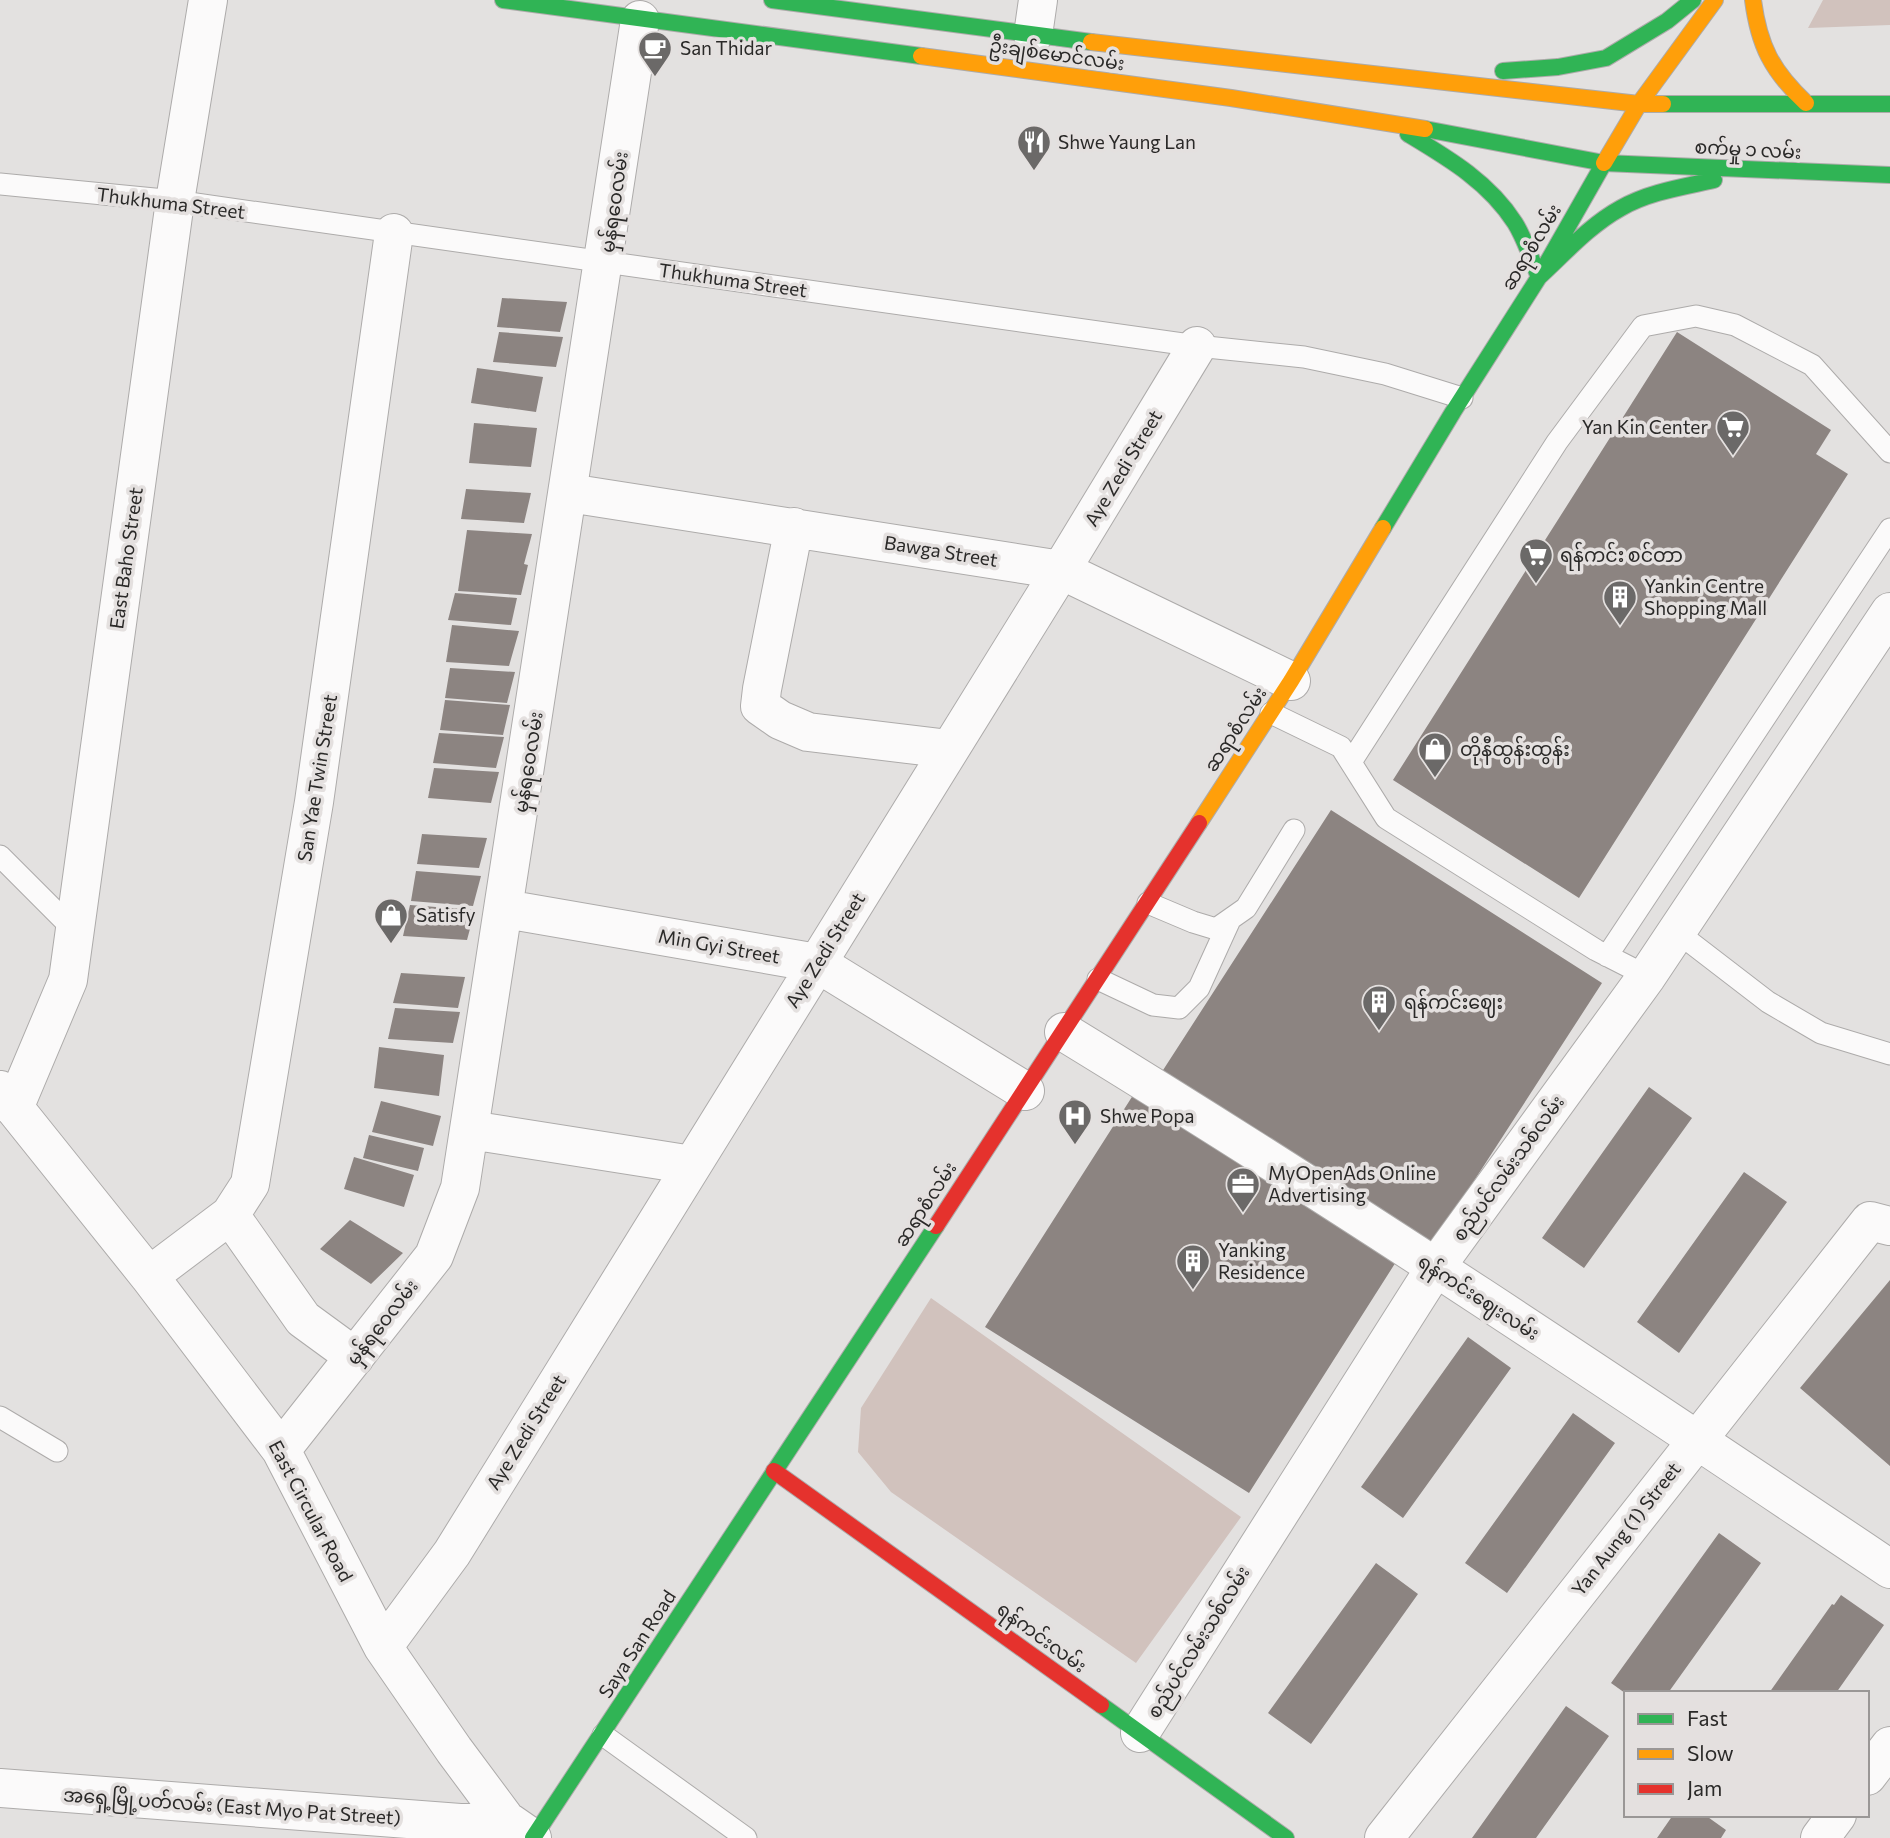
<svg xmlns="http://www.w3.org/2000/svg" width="1890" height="1838" viewBox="0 0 1890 1838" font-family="Commissioner,'Noto Sans Myanmar',sans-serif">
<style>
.green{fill:#d1c2bd}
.building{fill:#8c8481}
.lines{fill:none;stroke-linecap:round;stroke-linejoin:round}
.lane-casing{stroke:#adabaa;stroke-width:23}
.street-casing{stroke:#adabaa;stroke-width:40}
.fast-casing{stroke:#adabaa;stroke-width:18}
.slow-casing{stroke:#adabaa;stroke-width:18}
.jam-casing{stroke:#adabaa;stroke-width:18}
.lane{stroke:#fbfafa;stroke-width:21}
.street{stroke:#fbfafa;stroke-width:38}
.fast{stroke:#30b455;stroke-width:16}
.slow{stroke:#ff9f0a;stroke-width:16}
.jam{stroke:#e5322d;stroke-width:16}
.labels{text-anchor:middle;stroke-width:7;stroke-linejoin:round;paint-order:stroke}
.poi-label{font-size:19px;fill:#2a2928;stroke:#e4e0df;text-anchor:start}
.street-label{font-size:19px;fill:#2a2928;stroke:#e4e0df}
</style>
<rect width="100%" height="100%" fill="#e3e1e0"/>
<!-- green -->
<path class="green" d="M 1823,0 L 1890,0 L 1890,25 L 1808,28 Z
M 931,1298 L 1241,1517 L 1136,1663 L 891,1492 L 858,1452 L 861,1408 Z"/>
<!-- building -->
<path class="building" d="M 502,298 L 567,302 L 560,332 L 497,327 Z
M 499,332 L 563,337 L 556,367 L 493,362 Z
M 1677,332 L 1831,430 L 1816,454 L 1848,474 L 1579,898 L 1393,780 Z
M 477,368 L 543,377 L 536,412 L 471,403 Z
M 474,423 L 537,428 L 531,467 L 469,463 Z
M 466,489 L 531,493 L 524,523 L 461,519 Z
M 467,530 L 532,534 L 524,564 L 528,565 L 521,595 L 458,591 Z
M 455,593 L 517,598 L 511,625 L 448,620 Z
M 452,625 L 519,631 L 509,666 L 446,662 Z
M 450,668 L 515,672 L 507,703 L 445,698 Z
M 445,700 L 510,705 L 503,735 L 440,730 Z
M 439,733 L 504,737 L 496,768 L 433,763 Z
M 434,768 L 499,772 L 491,803 L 428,798 Z
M 1331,810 L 1602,983 L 1426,1255 L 1156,1081 Z
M 422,834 L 487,838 L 479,868 L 417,864 Z
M 416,871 L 481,876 L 473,906 L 411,901 Z
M 410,905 L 475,910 L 467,940 L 403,936 Z
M 401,973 L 465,977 L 458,1008 L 393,1003 Z
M 395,1008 L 460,1012 L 453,1043 L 388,1039 Z
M 379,1047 L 444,1055 L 439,1096 L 374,1088 Z
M 1649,1087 L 1692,1118 L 1584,1268 L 1542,1238 Z
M 1137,1089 L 1401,1254 L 1249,1493 L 985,1327 Z
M 381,1101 L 441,1116 L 433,1146 L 372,1132 Z
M 369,1135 L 424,1148 L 418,1171 L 363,1158 Z
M 354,1157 L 414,1175 L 404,1207 L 344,1189 Z
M 1744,1172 L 1787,1202 L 1679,1353 L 1637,1322 Z
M 350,1220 L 403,1253 L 371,1284 L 320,1249 Z
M 1890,1280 L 1890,1466 L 1800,1388 Z
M 1468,1337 L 1511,1368 L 1403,1518 L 1361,1487 Z
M 1573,1413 L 1615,1443 L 1507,1593 L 1465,1563 Z
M 1719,1533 L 1761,1563 L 1668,1693 L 1625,1693 L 1611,1683 Z
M 1376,1563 L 1418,1594 L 1311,1744 L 1268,1713 Z
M 1841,1595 L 1884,1625 L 1836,1693 L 1769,1693 L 1832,1604 L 1834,1605 Z
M 1566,1706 L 1609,1736 L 1536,1838 L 1472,1838 Z
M 1673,1815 L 1705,1815 L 1726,1830 L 1721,1838 L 1657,1838 Z"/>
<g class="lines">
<!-- lane casing -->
<g class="lane-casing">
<path id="lane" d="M 0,184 L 175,201 L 1197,346 L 1304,357 L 1385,374 L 1462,398
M 1271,713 L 1341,747 L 1386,818 L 1596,950 L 1647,976
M 1351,762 L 1557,442 L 1643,326 L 1696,316 L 1735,325 L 1812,365 L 1890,452
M 0,856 L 74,930
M 1148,903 L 1193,922 L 1216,929 L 1246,908 L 1294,830
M 1677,932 L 1768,1002 L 1821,1033 L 1890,1054
M 1607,956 L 1890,529
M 1098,979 L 1153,1005 L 1179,1008 L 1199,988 L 1230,920
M 0,1417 L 57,1451
M 603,1735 L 746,1838"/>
</g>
<!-- street casing -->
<g class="street-casing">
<path id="street" d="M 1033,35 L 1038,0
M 569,493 L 1061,570 L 1291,681
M 794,527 L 762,689 L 760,706 L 780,720 L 808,732 L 949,749
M 505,909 L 817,963 L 1025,1091
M 1064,1032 C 1344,1203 1617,1386 1890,1569
M 0,1090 L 149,1276 L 281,1450 L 383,1647 L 454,1750 L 506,1820 L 532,1838
M 14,1108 L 68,980 L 175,201 L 208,0
M 470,1130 L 692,1165
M 230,1215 L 303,1319 L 355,1357
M 149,1276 L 230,1215 L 250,1184 L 314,802 L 394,233
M 281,1450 L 434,1256 L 460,1188 L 640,20
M 383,1647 L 452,1553 L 1061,570 L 1197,346
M 1140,1733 L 1435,1268 L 1647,976 L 1890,612
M 1867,1776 L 1890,1746
M 0,1788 L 460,1823 L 506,1820
M 1384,1838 L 1870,1221 L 1890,1226
M 1820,1838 L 1837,1815"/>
</g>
<!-- fast casing -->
<g class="fast-casing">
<path id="fast" d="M 503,0 L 921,56
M 772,0 L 1091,42
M 1503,71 L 1558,67 L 1606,58 L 1667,21 L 1693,0
M 1663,104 L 1890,104
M 1425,129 L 1604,163 L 1890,175
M 1408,134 C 1448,158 1489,182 1515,223 C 1525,239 1531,259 1539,277 C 1565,253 1590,225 1621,208 C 1649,192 1683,187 1714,180
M 1383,528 L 1453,412 L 1539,277 L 1604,163
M 1101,1705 L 1286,1838
M 533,1838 L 936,1226"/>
</g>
<!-- slow casing -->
<g class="slow-casing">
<path id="slow" d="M 1753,0 C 1759,46 1772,71 1806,103
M 1091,42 L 1639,104 L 1663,104
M 921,56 L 1231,98 L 1425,129
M 1604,163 L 1639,104 L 1715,0
M 1199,823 L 1291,681 L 1383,528"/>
</g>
<!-- jam casing -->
<g class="jam-casing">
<path id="jam" d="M 936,1226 L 1199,823
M 774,1471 L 1101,1705"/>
</g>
<!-- lane -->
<use href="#lane" class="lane"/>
<!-- street -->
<use href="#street" class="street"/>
<!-- fast -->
<use href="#fast" class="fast"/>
<!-- slow -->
<use href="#slow" class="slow"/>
<!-- jam -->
<use href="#jam" class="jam"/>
</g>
<!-- icons -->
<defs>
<g id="cafe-pin" transform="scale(1.75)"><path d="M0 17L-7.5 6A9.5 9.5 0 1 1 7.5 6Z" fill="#6b6968" stroke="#e4e0df"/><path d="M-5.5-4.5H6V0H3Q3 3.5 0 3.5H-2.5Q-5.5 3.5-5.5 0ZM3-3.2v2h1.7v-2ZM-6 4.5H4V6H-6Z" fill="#fff"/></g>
<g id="restaurant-pin" transform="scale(1.75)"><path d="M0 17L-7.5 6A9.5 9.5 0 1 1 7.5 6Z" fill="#6b6968" stroke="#e4e0df"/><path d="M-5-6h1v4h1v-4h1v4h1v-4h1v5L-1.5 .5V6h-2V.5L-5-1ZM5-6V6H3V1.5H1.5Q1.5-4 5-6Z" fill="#fff"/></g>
<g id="supermarket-pin" transform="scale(1.75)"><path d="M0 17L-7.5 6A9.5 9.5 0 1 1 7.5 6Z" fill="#6b6968" stroke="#e4e0df"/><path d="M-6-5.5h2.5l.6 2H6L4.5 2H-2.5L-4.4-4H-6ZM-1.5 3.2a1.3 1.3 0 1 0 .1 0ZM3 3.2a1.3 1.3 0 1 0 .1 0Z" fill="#fff"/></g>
<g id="building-pin" transform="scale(1.75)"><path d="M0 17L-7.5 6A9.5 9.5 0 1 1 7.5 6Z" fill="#6b6968" stroke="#e4e0df"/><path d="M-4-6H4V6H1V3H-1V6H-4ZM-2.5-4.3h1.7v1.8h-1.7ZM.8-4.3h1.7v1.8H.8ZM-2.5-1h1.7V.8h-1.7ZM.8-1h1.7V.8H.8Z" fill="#fff"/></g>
<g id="shop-pin" transform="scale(1.75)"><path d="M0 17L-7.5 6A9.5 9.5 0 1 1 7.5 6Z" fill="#6b6968" stroke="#e4e0df"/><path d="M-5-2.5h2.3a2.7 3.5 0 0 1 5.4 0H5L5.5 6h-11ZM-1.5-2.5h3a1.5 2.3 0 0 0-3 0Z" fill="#fff"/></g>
<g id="hospital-pin" transform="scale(1.75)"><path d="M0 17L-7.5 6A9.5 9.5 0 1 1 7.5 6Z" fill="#6b6968" stroke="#e4e0df"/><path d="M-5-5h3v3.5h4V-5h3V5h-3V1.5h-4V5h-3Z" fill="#fff"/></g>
<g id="office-pin" transform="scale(1.75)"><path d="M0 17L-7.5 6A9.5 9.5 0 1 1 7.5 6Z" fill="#6b6968" stroke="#e4e0df"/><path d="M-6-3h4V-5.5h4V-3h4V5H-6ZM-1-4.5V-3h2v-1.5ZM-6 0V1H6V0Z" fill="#fff"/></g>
</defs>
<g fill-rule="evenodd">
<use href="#cafe-pin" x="655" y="48"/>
<use href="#restaurant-pin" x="1034" y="142"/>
<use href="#supermarket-pin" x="1733" y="427"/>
<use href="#supermarket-pin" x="1536" y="555"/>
<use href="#building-pin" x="1620" y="597"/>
<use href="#shop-pin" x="1435" y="749"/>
<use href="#shop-pin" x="391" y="915"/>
<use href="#building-pin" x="1379" y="1002"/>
<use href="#hospital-pin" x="1075" y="1116"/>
<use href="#office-pin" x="1243" y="1184"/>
<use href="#building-pin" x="1193" y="1261"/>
</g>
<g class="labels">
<!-- poi labels -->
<g class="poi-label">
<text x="680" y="55">San Thidar</text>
<text x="1058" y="149">Shwe Yaung Lan</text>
<text x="1708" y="434" text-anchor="end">Yan Kin Center</text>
<text x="1560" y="562">ရန်ကင်း စင်တာ</text>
<text x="1644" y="593">Yankin Centre<tspan x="1644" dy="22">Shopping Mall</tspan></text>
<text x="1460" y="756">တိုနီထွန်းထွန်း</text>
<text x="416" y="922">Satisfy</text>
<text x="1404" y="1009">ရန်ကင်းဈေး</text>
<text x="1100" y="1123">Shwe Popa</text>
<text x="1268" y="1180">MyOpenAds Online<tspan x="1268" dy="22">Advertising</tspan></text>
<text x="1218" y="1257">Yanking<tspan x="1218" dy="22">Residence</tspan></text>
</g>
<!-- street labels -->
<g class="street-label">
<text transform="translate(1057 54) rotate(8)" y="7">ဦးချစ်မောင်လမ်း</text>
<text transform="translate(1748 149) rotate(3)" y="7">စက်မှု ၁ လမ်း</text>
<text transform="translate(614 202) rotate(-82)" y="7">မှန်ရဝေလမ်း</text>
<text transform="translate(171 203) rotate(7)" y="7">Thukhuma Street</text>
<text transform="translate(1531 247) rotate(-59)" y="7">ဆရာစံလမ်း</text>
<text transform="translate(733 280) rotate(8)" y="7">Thukhuma Street</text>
<text transform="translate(1123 468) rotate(-59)" y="7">Aye Zedi Street</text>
<text transform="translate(941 551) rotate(9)" y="7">Bawga Street</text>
<text transform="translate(126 558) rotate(-82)" y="7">East Baho Street</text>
<text transform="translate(1235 729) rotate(-57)" y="7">ဆရာစံလမ်း</text>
<text transform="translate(528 762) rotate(-81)" y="7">မှန်ရဝေလမ်း</text>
<text transform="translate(317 778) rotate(-81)" y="7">San Yae Twin Street</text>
<text transform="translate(719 946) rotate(10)" y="7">Min Gyi Street</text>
<text transform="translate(825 950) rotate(-58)" y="7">Aye Zedi Street</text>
<text transform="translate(1508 1168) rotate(-54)" y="7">စည်ပင်လမ်းသစ်လမ်း</text>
<text transform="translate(925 1204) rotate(-57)" y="7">ဆရာစံလမ်း</text>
<text transform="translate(1479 1297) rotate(33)" y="7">ရန်ကင်းဈေးလမ်း</text>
<text transform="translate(382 1322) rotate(-52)" y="7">မှန်ရဝေလမ်း</text>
<text transform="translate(526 1432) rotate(-58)" y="7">Aye Zedi Street</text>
<text transform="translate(311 1511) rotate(62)" y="7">East Circular Road</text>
<text transform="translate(1626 1529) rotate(-52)" y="7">Yan Aung (1) Street</text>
<text transform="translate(1042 1637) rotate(36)" y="7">ရန်ကင်းလမ်း</text>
<text transform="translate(1198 1642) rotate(-58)" y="7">စည်ပင်လမ်းသစ်လမ်း</text>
<text transform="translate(637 1644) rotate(-57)" y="7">Saya San Road</text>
<text transform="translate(232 1806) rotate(4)" y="7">အရှေ့မြို့ပတ်လမ်း (East Myo Pat Street)</text>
</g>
</g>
<!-- legend -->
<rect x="1624" y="1691" width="245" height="126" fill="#e4e0df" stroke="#9a9796" stroke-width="2"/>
<rect x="1638" y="1714" width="35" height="10" fill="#30b455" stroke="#9a9796" stroke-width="2"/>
<text x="1687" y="1726" font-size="21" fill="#2a2928">Fast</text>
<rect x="1638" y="1749" width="35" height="10" fill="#ff9f0a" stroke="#9a9796" stroke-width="2"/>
<text x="1687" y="1761" font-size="21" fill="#2a2928">Slow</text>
<rect x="1638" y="1784" width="35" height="10" fill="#e5322d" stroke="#9a9796" stroke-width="2"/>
<text x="1687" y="1796" font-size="21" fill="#2a2928">Jam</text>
</svg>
